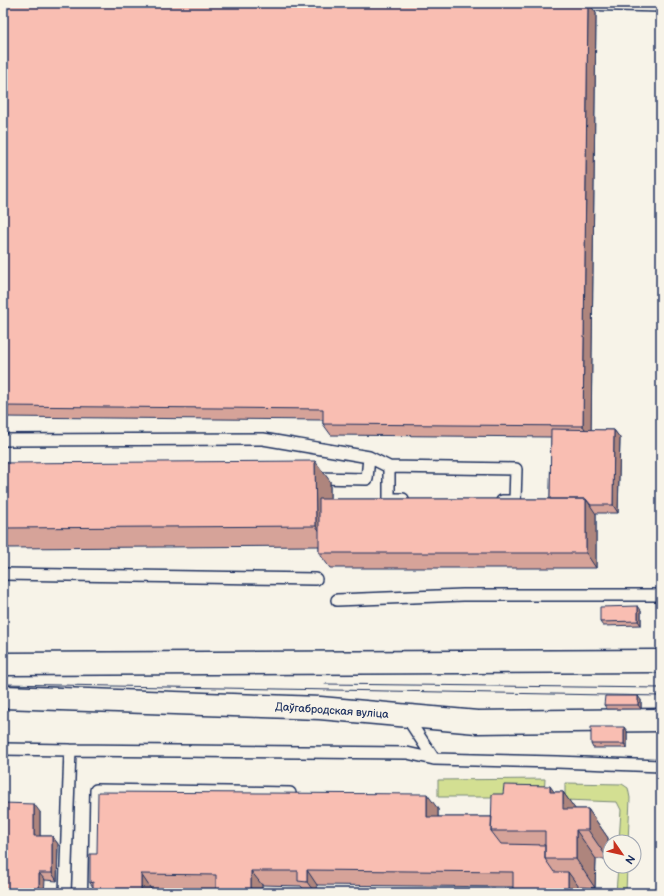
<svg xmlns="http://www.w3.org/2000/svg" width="664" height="896" viewBox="0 0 664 896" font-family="'Balsamiq Sans',sans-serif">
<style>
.green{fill:#d3df92;stroke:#778778}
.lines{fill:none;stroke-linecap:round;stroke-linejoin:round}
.lane-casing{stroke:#1b2f5e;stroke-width:14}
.primary-casing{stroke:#1b2f5e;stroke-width:25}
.lane{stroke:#f7f3e8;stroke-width:11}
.primary{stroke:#f7f3e8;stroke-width:22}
.tram{stroke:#1b2f5e;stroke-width:1}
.wall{fill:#d6a399;stroke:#1b2f5e}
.shaded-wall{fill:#ae857d;stroke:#1b2f5e}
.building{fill:#f9beb2;stroke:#1b2f5e}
.labels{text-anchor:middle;stroke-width:3;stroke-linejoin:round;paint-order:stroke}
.street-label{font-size:11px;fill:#1b2f5e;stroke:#f7f3e8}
</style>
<rect width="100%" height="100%" fill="#f7f3e8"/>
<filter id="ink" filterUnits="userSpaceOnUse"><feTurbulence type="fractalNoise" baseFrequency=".025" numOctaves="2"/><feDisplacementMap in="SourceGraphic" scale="8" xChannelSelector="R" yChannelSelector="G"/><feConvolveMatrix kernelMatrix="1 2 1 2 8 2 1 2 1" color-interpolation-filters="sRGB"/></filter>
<g filter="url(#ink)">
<!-- green -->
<path class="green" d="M 545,779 L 544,797 L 438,797 L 438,780 Z
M 565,783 L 622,784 L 628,788 L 630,798 L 628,842 L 619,842 L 621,810 L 617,802 L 565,800 Z
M 618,866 L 627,866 L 626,893 L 616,893 Z"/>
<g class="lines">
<!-- lane casing -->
<g class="lane-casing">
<path id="lane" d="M 576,4 L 661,6
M 3,440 L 263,439 L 369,457 L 389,467 L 516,469 L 515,501 L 502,501
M 389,467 L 389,499 L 403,499
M 314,478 L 367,479 L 369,457
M 3,574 L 316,579
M 337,600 L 463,595 L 661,595
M 406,716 L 434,759
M 3,749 L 70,750 L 65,893
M 70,750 L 407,753 L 434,759 L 557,762 L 661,766
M 94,893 L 96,790 L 290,793"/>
</g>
<!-- primary casing -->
<g class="primary-casing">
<path id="primary" d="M 3,664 L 661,661
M 3,697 L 320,708 L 477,722 L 661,720"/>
</g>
<!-- lane -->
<use href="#lane" class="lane"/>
<!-- primary -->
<use href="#primary" class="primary"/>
<!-- tram -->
<path class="tram" d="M 3,684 L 661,696
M 325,684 L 661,688"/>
</g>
<!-- wall -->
<path class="wall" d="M 3,3 L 596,13 L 591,430 L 614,430 L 620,438 L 618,513 L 596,513 L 596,568 L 330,568 L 319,553 L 319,546 L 4,548 L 3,547 L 3,463 L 330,481 L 330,499 L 550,499 L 551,437 L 331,435 L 323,424 L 323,420 L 3,417 Z
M 641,610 L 641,625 L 603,626 L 600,622 Z
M 641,700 L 641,709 L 607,709 L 604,705 Z
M 627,731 L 627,748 L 593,748 L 591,744 Z
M 555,792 L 563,792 L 575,809 L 588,809 L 608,838 L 608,859 L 596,859 L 595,888 L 579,887 L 579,893 L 513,893 L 513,887 L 317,885 L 317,893 L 306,893 L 301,886 L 262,885 L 262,893 L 216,893 L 216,890 L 151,889 L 151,893 L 93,893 L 93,887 L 90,883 L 97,854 L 438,809 L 438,817 L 492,817 L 503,794 Z
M 40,812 L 40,836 L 52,836 L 58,844 L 57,881 L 45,880 L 3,893 Z"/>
<!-- shaded-wall -->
<path class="shaded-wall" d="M 588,3 L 589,3 L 596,13 L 591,438 L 583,426 Z
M 614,430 L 620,438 L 618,513 L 613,505 Z
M 315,461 L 330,481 L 330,546 L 316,526 Z
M 586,499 L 596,514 L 596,568 L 586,553 Z
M 638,606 L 641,610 L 641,625 L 638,621 Z
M 638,696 L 641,700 L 641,709 L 638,705 Z
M 624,727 L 627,731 L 627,748 L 624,744 Z
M 550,786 L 563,804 L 563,792 L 583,820 L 578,830 L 550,792 Z
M 427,794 L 438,809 L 438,831 L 427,817 Z
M 34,804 L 40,812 L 40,844 L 34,836 Z
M 588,809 L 608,838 L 608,859 L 588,830 Z
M 576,830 L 596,859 L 595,888 L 576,859 Z
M 52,836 L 58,844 L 57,881 L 52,873 Z
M 307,870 L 317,885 L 317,893 L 315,893 L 307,882 Z
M 251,871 L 262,885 L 262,893 L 251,893 Z
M 568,872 L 579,887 L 579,893 L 568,893 Z
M 39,873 L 45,880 L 44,893 L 39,893 Z
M 141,874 L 151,889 L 151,893 L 141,893 Z"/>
<!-- building -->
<path class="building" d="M 3,3 L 588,3 L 583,426 L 323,424 L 323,409 L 3,406 Z
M 551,429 L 614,430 L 613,505 L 591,505 L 586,499 L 550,499 Z
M 315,461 L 316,526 L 3,528 L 3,463 Z
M 319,499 L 586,499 L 586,553 L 319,553 Z
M 638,606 L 638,621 L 600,622 L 600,607 Z
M 605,696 L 638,696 L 638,705 L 604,705 Z
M 591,727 L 624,727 L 624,744 L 591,744 Z
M 504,785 L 550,786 L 550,792 L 563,792 L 563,809 L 588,809 L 588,830 L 576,830 L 576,859 L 545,859 L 545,831 L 491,831 L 492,794 L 503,794 Z
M 98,792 L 427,794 L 427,817 L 492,817 L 491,831 L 501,844 L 545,845 L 545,859 L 554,872 L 568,872 L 568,893 L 513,893 L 513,872 L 307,870 L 307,882 L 298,881 L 298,871 L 251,871 L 251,893 L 216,893 L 216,875 L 141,874 L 141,893 L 93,893 L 93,882 L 90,883 L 90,854 L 97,854 Z
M 3,803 L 34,804 L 34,836 L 52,836 L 52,873 L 39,873 L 39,893 L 3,893 Z"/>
</g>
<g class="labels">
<!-- street labels -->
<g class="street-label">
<text transform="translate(332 710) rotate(4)" y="4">Даўгабродская вуліца</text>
</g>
</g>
<!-- margin -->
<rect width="664" height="896" fill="none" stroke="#f7f3e8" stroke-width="16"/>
<rect x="8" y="8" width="648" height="880" fill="none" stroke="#1b2f5e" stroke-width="1.5" filter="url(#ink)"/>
<!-- north arrow -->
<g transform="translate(622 854) rotate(124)"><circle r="19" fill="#f7f3e8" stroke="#9fa5b1"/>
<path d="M0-3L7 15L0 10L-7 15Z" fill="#c8321e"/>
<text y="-6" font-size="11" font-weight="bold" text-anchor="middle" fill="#1b2f5e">N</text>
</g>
</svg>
